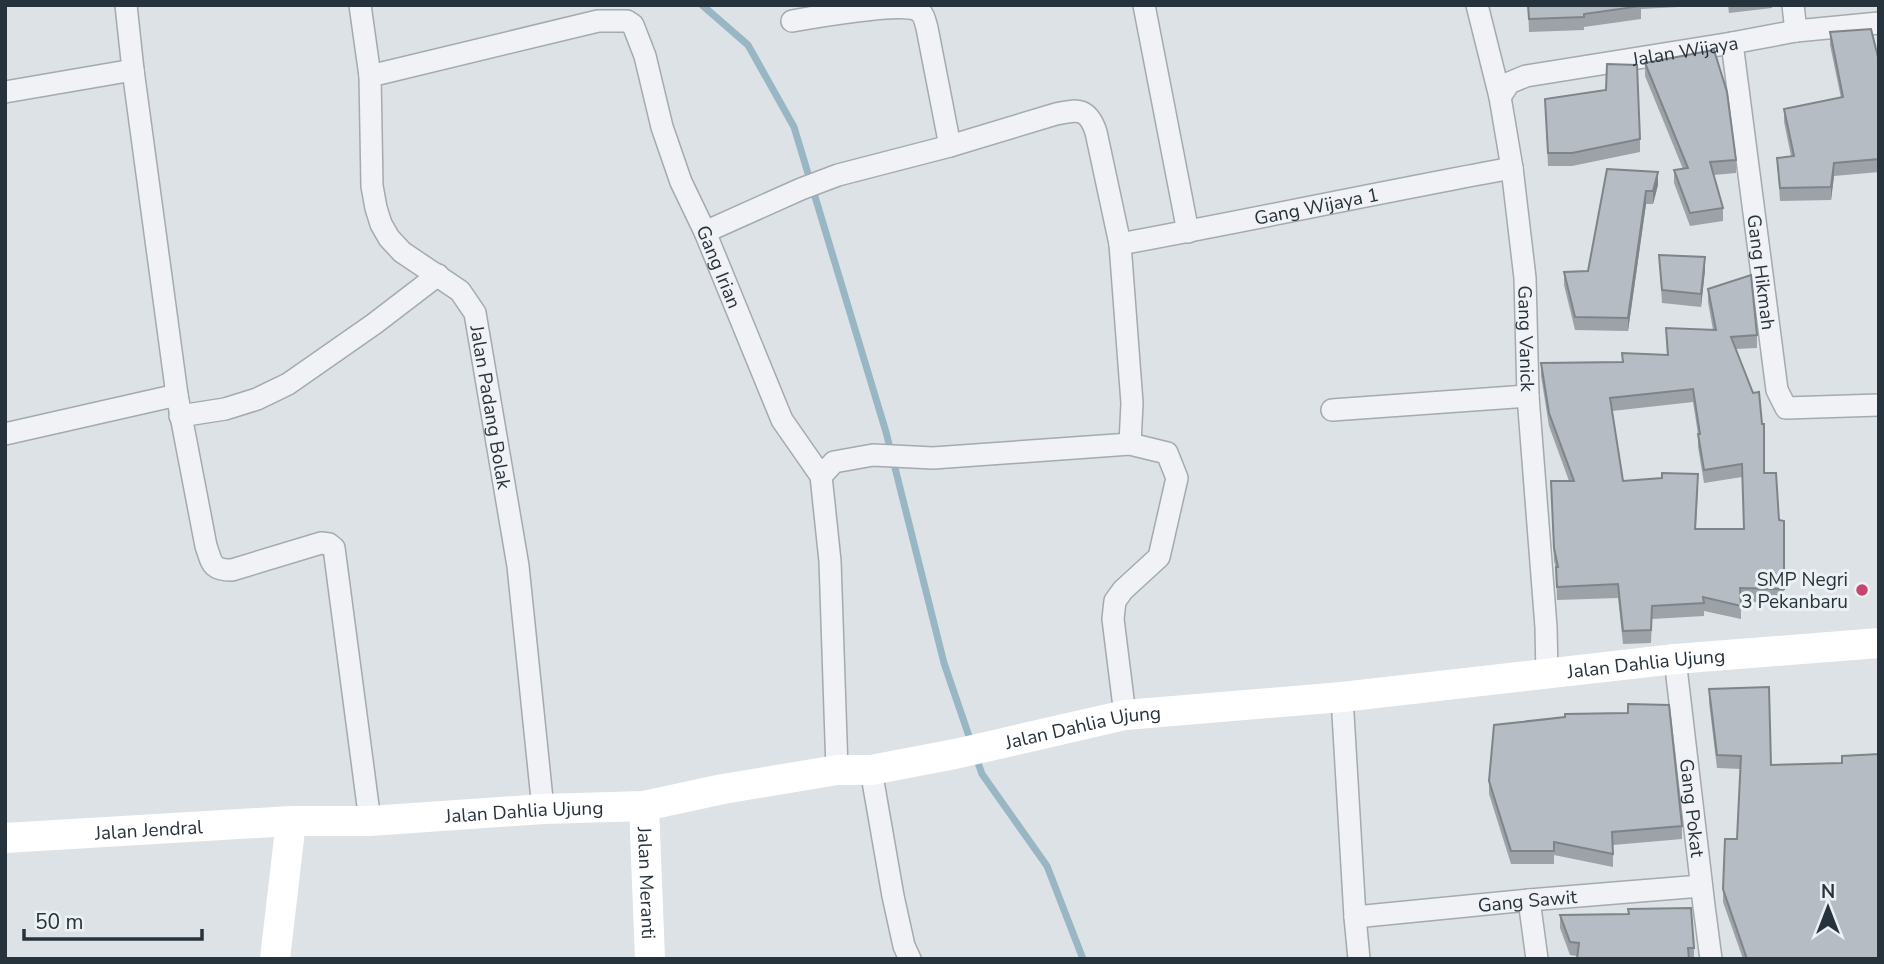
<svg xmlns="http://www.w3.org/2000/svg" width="1884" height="964" viewBox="0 0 1884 964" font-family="'Nunito Sans',sans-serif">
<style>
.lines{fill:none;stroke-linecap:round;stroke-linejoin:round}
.stream{stroke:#99b6c5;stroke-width:7}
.street-casing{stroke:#a3aab0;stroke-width:24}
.street{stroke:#f0f2f5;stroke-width:21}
.secondary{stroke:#fff;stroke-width:30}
.wall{fill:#9ca2a8;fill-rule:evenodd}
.shaded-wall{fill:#7f8488}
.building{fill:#b5bcc3;stroke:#7f8488;stroke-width:2;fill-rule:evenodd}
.poi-dot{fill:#c84570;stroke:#ecf1f4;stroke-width:2.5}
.labels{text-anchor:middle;stroke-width:6;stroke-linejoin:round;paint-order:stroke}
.street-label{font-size:19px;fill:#27333c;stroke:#ecf1f4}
.poi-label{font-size:19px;fill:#27333c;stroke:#ecf1f4;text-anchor:end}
</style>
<rect width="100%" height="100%" fill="#dde2e6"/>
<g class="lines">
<!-- stream -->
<path class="stream" d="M 702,5 L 748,45 L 794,127 L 886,432 L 944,663 L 971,742
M 976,757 L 982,774 L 1047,866 L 1083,959"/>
<!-- street casing -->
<g class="street-casing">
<g id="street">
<path d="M 126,5 L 133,70 L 177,395 L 206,546 C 212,563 211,570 232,570 L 321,543 L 329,544 L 334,548 L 370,821"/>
<path id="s1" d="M 360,5 L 370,76 L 372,186 L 376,208 L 381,224 L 389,238 L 402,252 L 460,291 L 475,313 L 518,566 L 543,809"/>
<path d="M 1144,5 L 1188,232"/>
<path id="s2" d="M 1477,5 L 1500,97 L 1512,168 L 1525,278 L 1528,396 L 1546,627 L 1547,675"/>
<path d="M 1793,5 L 1796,31"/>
<path d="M 792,21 C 814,17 900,2 917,10 C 924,13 925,21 927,28 L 950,146"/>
<path id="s3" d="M 1732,43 L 1777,390 L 1786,408 L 1879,405"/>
<path id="s4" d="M 370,76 L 598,21 L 627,21 L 633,25 L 645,56 L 662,127 L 681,182 L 705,232 L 782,420 L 821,476 L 830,561 L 837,770"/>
<path d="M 5,92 L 133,70"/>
<path id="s5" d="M 1500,97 L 1509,83 L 1526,76 L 1732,43 L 1796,31 L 1879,23"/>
<path d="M 705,232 L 801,189 L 838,175 L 950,146 L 1056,114 C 1078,109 1088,108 1096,132 L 1120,244 L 1132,403 L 1130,444"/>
<path id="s6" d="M 1120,244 C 1251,220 1381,192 1512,168"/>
<path d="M 1332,410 L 1528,396"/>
<path d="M 180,416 L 225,409 L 257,399 L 288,384 L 374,324 L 438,275"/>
<path d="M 5,434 L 177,395"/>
<path d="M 821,476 L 834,462 L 873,455 L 933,458 L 1130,444 L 1167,453 L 1177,478 L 1159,557 L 1123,590 L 1115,601 L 1113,619 L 1125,715"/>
<path id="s7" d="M 1675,659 L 1704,906 L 1711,959"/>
<path d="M 1342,697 L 1355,917 L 1359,959"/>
<path d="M 871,770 L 893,896 L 904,946 L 910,959"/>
<path d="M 1529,900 L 1537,959"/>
<path id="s8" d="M 1355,917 L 1529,900 L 1701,886"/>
</g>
</g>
<!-- street -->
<use href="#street" class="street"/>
<!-- secondary -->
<g class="secondary">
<path id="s9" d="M 644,806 L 650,959"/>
<path id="s10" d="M 5,838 L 291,821 L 370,821 L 543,809 L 644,806 L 723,789 L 837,770 L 871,770 L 955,754 L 1125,715 L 1342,697 L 1675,659 L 1879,643"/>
<path d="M 275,959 L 291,821"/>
</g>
</g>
<!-- wall -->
<path class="wall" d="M 1528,5 L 1715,5 L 1641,9 L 1641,19 L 1584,27 L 1584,30 L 1529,32 Z
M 1728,5 L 1772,5 L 1772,8 L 1729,13 Z
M 1830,32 L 1879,61 L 1879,172 L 1834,176 L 1831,200 L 1780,201 L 1777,158 L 1791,156 L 1784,122 L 1784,109 L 1841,98 L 1830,45 Z
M 1645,63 L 1736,160 L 1736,173 L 1714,175 L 1723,208 L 1723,221 L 1690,226 L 1674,183 L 1674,170 L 1683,169 L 1645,76 Z
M 1545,99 L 1640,139 L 1640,152 L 1572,166 L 1548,166 Z
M 1607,169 L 1658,185 L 1653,204 L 1646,204 L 1628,331 L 1575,330 L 1564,285 L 1564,272 L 1588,271 Z
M 1659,255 L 1705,270 L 1701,307 L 1662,303 Z
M 1708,289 L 1757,335 L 1757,348 L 1736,349 L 1764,473 L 1779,520 L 1784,521 L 1784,602 L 1741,602 L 1741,619 L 1704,611 L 1704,616 L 1652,619 L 1651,643 L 1623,644 L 1618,598 L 1557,600 L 1556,568 L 1554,561 L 1551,481 L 1569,481 L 1549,426 L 1541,376 L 1541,363 L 1622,362 L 1622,353 L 1667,355 L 1666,328 L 1713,330 L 1708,302 ZM 1693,402 L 1698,434 L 1698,447 L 1704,483 L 1742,477 L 1744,529 L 1696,529 L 1698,487 L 1623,481 L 1612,411 Z
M 1709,689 L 1771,765 L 1879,959 L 1743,959 L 1723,902 L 1723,889 L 1737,839 L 1741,769 L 1717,768 L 1709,702 Z
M 1489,781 L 1682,826 L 1682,839 L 1613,845 L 1613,867 L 1554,855 L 1554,864 L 1511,864 L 1489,794 Z
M 1628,909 L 1694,948 L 1694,959 L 1577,959 L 1577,956 L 1570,955 L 1560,928 L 1560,915 L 1628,914 Z"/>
<!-- shaded-wall -->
<path class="shaded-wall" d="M 1834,163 L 1834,176 L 1831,200 L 1831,187 Z
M 1658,172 L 1658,185 L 1653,204 L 1653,191 Z
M 1646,191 L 1646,204 L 1628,331 L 1628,318 Z
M 1705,257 L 1705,270 L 1701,307 L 1701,294 Z"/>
<!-- building -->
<path class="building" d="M 1528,5 L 1641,5 L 1641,6 L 1584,14 L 1584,17 L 1529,19 Z
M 1871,29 L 1879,61 L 1879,159 L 1834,163 L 1831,187 L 1780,188 L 1777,158 L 1794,156 L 1784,109 L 1843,97 L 1830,32 Z
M 1714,50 L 1727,92 L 1736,160 L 1710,162 L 1723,208 L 1690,213 L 1674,170 L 1688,168 L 1645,63 Z
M 1607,64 L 1637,65 L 1640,139 L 1572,153 L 1548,153 L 1545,99 L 1606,90 Z
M 1607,169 L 1658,172 L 1653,191 L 1646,191 L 1628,318 L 1575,317 L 1564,272 L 1588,271 Z
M 1659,255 L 1705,257 L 1701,294 L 1662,290 Z
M 1751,275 L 1757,335 L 1731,337 L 1753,393 L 1759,392 L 1762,424 L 1764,424 L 1764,473 L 1776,473 L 1779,520 L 1784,521 L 1784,589 L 1740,588 L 1741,606 L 1703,597 L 1704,603 L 1652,606 L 1651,630 L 1623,631 L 1618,584 L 1557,587 L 1556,567 L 1558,567 L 1554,548 L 1551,481 L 1574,481 L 1549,413 L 1541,363 L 1623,362 L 1622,353 L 1668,355 L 1666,328 L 1716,330 L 1708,289 ZM 1693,389 L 1700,434 L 1698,434 L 1704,470 L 1742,464 L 1744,529 L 1695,529 L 1698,474 L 1662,473 L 1662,478 L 1623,481 L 1610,398 Z
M 1769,687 L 1771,765 L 1842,763 L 1842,756 L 1879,754 L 1879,959 L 1747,959 L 1723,889 L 1725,839 L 1737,839 L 1741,756 L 1717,755 L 1709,689 Z
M 1628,704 L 1669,705 L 1682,826 L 1612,832 L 1613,854 L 1554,842 L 1554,851 L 1511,851 L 1489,781 L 1494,725 L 1565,717 L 1565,714 L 1628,713 Z
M 1691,908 L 1694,948 L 1688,948 L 1689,959 L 1577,959 L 1579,943 L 1570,942 L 1560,915 L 1629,914 L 1628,909 Z"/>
<!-- markers -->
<circle class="poi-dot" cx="1862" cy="590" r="7"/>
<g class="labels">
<!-- street labels -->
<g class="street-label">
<text dy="7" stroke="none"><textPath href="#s5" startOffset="196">Jalan Wijaya</textPath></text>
<text dy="7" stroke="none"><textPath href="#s6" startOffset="200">Gang Wijaya 1</textPath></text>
<text dy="7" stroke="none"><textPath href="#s4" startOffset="528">Gang Irian</textPath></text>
<text dy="7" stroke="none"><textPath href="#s3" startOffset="231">Gang Hikmah</textPath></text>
<text dy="7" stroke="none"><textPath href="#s2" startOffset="338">Gang Vanick</textPath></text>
<text dy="7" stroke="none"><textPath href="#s1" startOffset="448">Jalan Padang Bolak</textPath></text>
<text dy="7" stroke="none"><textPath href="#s10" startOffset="1654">Jalan Dahlia Ujung</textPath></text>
<text dy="7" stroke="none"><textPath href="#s10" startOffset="1087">Jalan Dahlia Ujung</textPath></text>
<text dy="7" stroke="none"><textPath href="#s7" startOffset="150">Gang Pokat</textPath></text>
<text dy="7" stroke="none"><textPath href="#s10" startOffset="520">Jalan Dahlia Ujung</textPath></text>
<text dy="7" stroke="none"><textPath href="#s10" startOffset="144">Jalan Jendral</textPath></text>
<text dy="7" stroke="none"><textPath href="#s9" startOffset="77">Jalan Meranti</textPath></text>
<text dy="7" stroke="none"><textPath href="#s8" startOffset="173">Gang Sawit</textPath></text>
</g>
<!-- poi labels -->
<g class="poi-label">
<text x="1848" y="586">SMP Negri<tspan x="1848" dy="22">3 Pekanbaru</tspan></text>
</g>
</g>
<!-- border -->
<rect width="1884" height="964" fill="none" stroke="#27333c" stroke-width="14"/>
<!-- north arrow -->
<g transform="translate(1828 908)" stroke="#ecf1f4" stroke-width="5" paint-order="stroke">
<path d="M0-5L12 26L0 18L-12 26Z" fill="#27333c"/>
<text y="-10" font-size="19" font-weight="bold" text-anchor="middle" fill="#27333c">N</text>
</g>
<!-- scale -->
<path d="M24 929v10h178v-10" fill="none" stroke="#27333c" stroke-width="3.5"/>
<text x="35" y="929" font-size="21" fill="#27333c" stroke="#ecf1f4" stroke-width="5" paint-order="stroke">50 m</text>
</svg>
